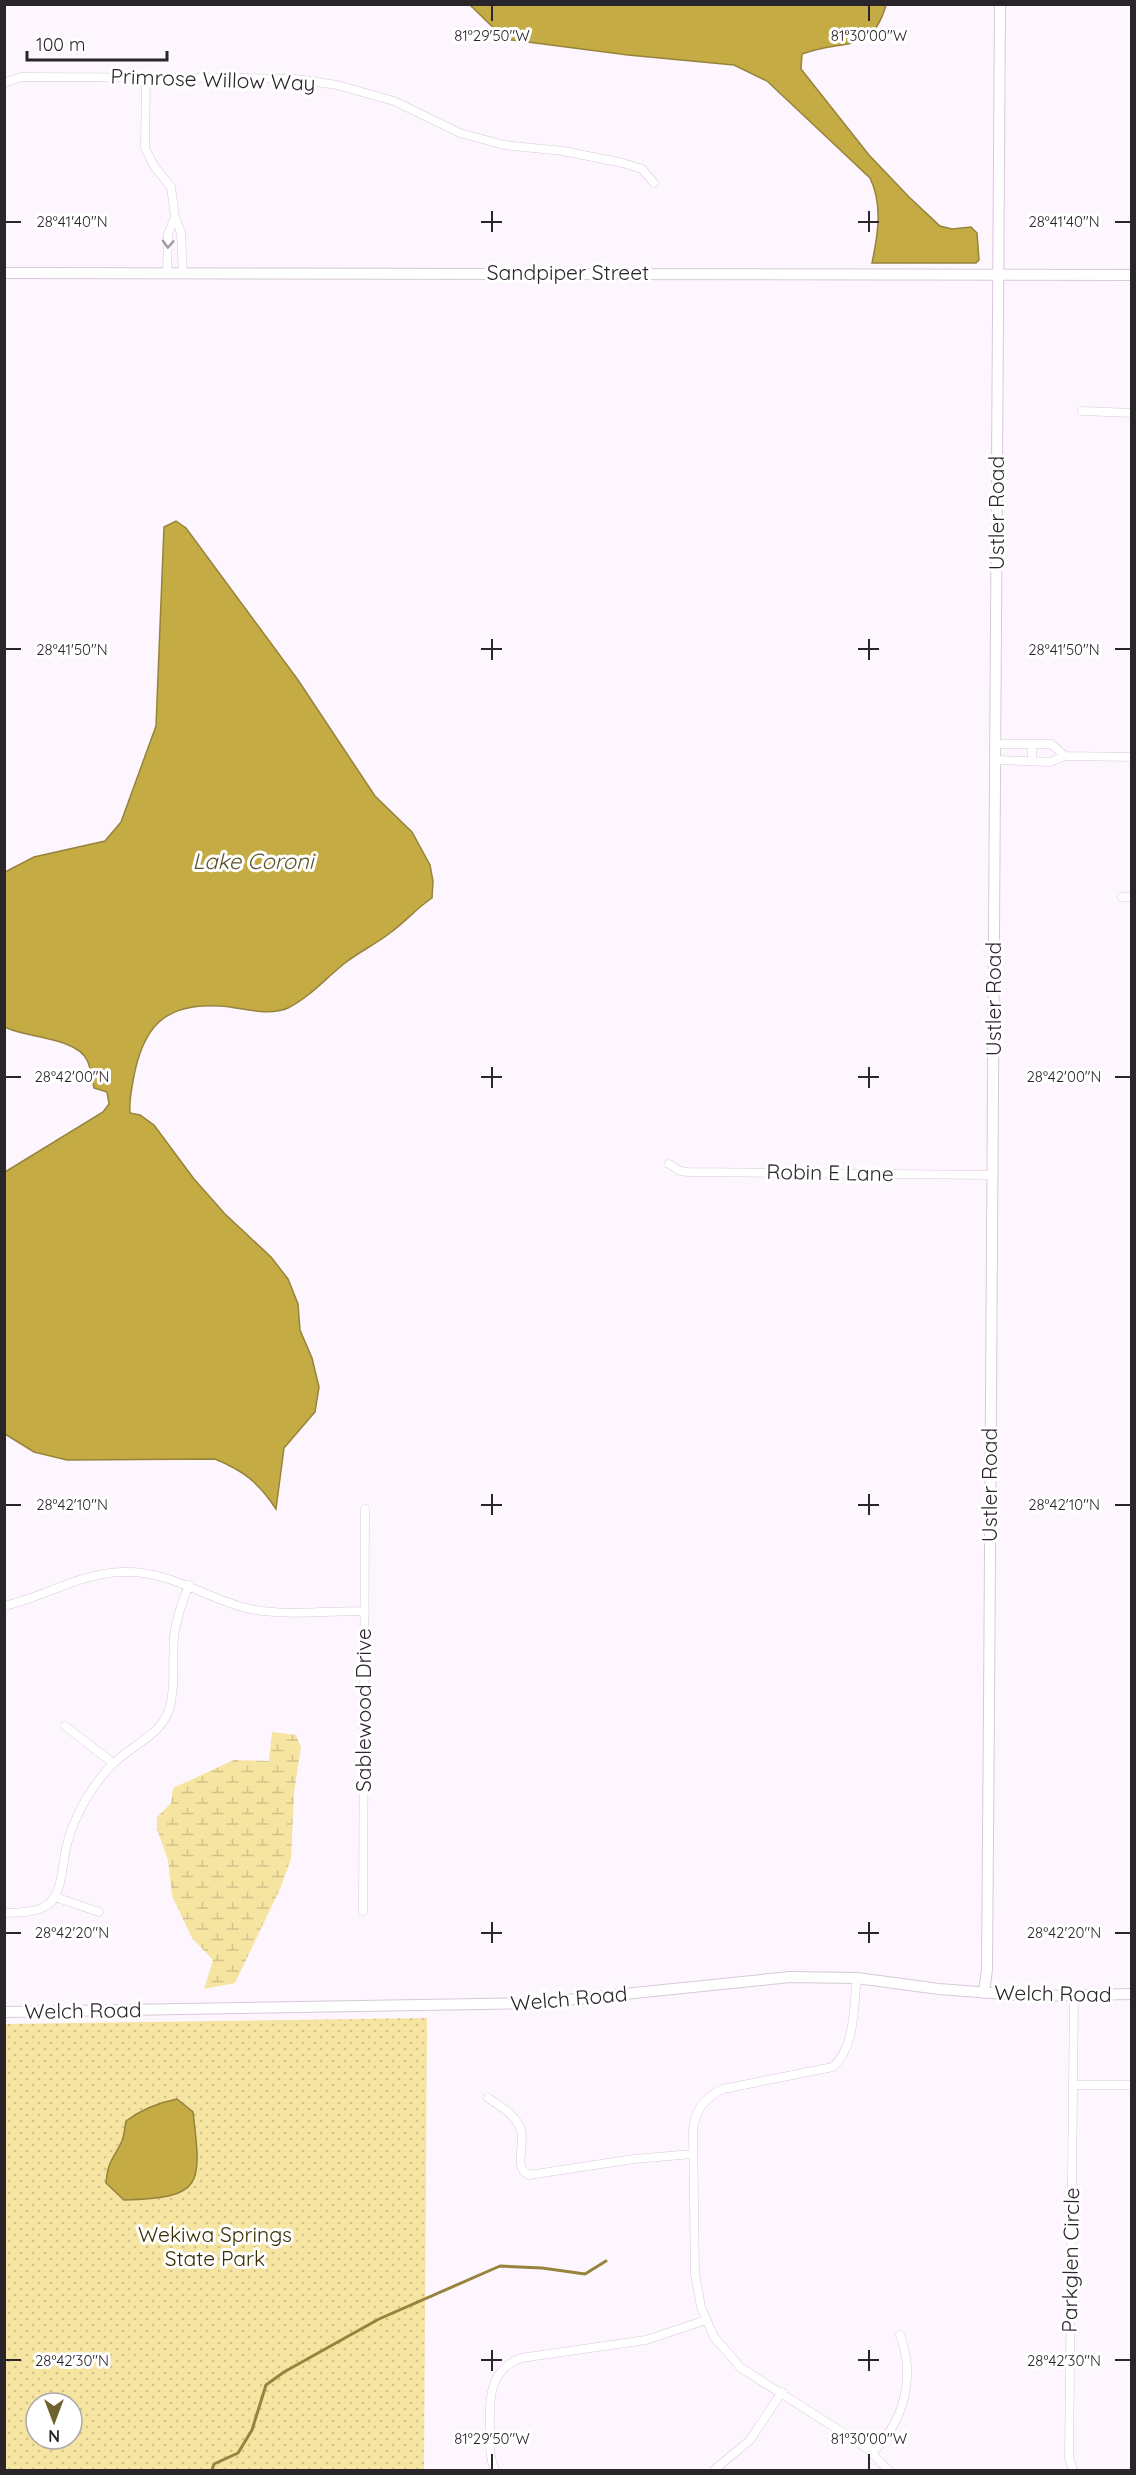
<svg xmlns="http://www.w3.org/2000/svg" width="1136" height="2475" viewBox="0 0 1136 2475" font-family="Quicksand,sans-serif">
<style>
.wetland{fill:url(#wetland-marsh)}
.park{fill:url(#park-dots);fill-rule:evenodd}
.water{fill:#c5ab44;stroke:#96833c;stroke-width:1.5}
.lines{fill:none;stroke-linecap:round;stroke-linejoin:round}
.stream{stroke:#96833c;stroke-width:3}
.street-casing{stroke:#d6cad8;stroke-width:9}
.secondary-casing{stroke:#d6cad8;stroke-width:12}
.street{stroke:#fff;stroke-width:8}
.secondary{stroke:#fff;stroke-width:10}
.oneway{stroke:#9f9da0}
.ticks{fill:none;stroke:#2a252b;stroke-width:2}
.labels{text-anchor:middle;stroke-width:6;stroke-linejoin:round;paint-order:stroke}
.street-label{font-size:21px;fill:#2a252b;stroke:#fff}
.park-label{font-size:21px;fill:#382d00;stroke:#fff}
.water-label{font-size:22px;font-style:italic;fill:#5e5329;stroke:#fff}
.ticks-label{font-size:15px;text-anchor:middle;fill:#2a252b;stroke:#fff;stroke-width:6;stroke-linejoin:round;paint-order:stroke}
</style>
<defs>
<pattern id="wetland-marsh" width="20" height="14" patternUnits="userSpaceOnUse" patternTransform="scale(1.5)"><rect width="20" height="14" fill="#f6e4a1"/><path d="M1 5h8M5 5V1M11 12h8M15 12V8" fill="none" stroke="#d3c38b"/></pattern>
<pattern id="park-dots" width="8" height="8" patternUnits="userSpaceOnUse" patternTransform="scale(1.5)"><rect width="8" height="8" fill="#f6e4a1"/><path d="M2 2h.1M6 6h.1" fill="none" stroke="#d3c38b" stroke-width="1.8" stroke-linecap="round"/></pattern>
</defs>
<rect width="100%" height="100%" fill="#fef6ff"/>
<!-- wetland -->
<path class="wetland" d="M 272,1732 L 296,1735 L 301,1747 L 294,1793 L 291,1859 L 280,1889 L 235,1983 L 204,1989 L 213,1960 L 192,1938 L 172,1896 L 168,1860 L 157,1829 L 157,1817 L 171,1803 L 173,1788 L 234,1760 L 269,1761 Z"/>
<!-- park -->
<path class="park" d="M 427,2018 L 424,2470 L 5,2470 L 4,2024 ZM 36,2403 L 72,2403 L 72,2439 L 36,2439 Z"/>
<!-- water -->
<path class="water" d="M 470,5 L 886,5 C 872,55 844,38 802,54 L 801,69 L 869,155 L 909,197 L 940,226 L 952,229 L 971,227 L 977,233 L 979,260 L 976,263 L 872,263 C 878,234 883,205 870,178 L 767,81 L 734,65 L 628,55 L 505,39 Z
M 176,521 L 186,528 L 298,680 L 375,796 L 412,832 L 430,865 L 433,881 L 432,898 C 417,908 405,922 390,933 C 376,944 359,952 345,963 C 326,978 310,997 288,1008 C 267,1017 241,1007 220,1006 C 163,1002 142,1029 133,1081 C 131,1093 129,1101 130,1113 L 140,1115 L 154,1125 L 194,1179 L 225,1214 L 271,1257 L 288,1279 L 298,1304 L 300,1330 L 312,1358 L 319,1387 L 315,1412 L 284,1448 L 276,1509 C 258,1482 244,1471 215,1459 L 67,1460 L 34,1452 L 5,1434 L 5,1172 L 103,1112 L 109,1104 L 107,1092 L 94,1088 C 92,1079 91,1068 87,1060 C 76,1037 25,1038 5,1027 L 5,872 L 34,857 L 105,841 L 121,822 L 156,726 L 164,527 Z
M 177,2099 L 193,2112 C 202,2186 203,2198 124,2200 L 106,2183 C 108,2160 113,2160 122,2141 C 124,2136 125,2127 126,2121 C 142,2109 157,2103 177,2099 Z"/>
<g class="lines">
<!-- stream -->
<path class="stream" d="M 212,2470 L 214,2464 L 238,2453 L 252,2430 L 266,2385 L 284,2372 L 379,2319 L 500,2266 L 542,2268 L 585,2274 L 606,2261"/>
<!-- street casing -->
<g class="street-casing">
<path id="street" d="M 146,77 L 145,148 L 154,166 L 171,187 L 175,217 L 181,233 L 183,273
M 4,83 L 21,77 L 242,78 L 297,79 L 337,85 L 394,101 L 460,133 L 504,145 L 563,151 L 623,163 L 642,169 L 654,183
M 167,273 L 168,234 L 175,217
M 1082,411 L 1132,413
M 996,744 L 1051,744 L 1065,756
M 996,760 L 1050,762 L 1065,756 L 1132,757
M 1032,761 L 1032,744
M 1122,897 L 1132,897
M 669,1164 L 680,1171 L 688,1172 L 993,1175
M 4,1606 C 45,1597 79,1573 123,1572 C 170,1570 206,1599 250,1609 C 286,1616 327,1611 365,1611
M 65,1726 L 113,1763
M 55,1897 L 99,1912
M 363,1911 L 365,1509
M 4,1913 C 57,1913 58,1901 65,1854 C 68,1835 77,1815 86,1799 C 94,1786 103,1773 114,1763 C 132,1745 160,1736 169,1710 C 176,1686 172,1661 174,1637 C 176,1618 182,1602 189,1585
M 857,1978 C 853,2007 856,2046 833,2067 L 723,2089 C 705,2097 695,2110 693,2130 L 695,2274 L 701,2307 L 714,2337 L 741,2368 L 867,2448 L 888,2470
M 1073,2085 L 1132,2085
M 488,2098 C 500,2106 513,2113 520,2127 C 527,2143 512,2168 529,2175 L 634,2159 L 693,2154
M 873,2452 C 904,2421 916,2377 900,2335
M 495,2470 C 489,2457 490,2444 490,2429 C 489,2399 489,2370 521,2358 L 646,2340 L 706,2320
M 714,2470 L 750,2440 L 782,2392
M 1073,2470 L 1069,2458 L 1074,1995"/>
</g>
<!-- secondary casing -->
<g class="secondary-casing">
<path id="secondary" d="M 4,273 L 1132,275
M 984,1993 L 987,1969 L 989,1706 L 1000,4
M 4,2012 L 536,2003 L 790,1977 L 857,1978 L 939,1989 L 1032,1996 L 1132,1994"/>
</g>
<!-- street -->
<use href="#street" class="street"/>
<!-- secondary -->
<use href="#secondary" class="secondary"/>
</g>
<!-- one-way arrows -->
<defs><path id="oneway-chevron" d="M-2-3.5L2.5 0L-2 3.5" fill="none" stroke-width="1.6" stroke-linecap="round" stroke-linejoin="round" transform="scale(1.5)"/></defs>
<use class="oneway" href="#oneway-chevron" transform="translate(168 244) rotate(93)"/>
<!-- ticks -->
<path class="ticks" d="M 492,6 L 492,21M 869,6 L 869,21M 492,211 L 492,232M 869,211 L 869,232M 6,222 L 21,222M 481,222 L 502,222M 858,222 L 879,222M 1115,222 L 1130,222M 492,639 L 492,660M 869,639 L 869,660M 6,649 L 21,649M 481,649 L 502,649M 858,649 L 879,649M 1115,649 L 1130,649M 492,1067 L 492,1088M 869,1067 L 869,1088M 6,1077 L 21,1077M 481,1077 L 502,1077M 858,1077 L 879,1077M 1115,1077 L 1130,1077M 492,1494 L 492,1515M 869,1494 L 869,1515M 6,1505 L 21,1505M 481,1505 L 502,1505M 858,1505 L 879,1505M 1115,1505 L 1130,1505M 492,1922 L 492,1943M 869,1922 L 869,1943M 6,1933 L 21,1933M 481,1933 L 502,1933M 858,1933 L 879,1933M 1115,1933 L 1130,1933M 492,2350 L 492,2371M 869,2350 L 869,2371M 6,2360 L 21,2360M 481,2360 L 502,2360M 858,2360 L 879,2360M 1115,2360 L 1130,2360M 492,2454 L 492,2469M 869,2454 L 869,2469"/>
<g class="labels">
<!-- street labels -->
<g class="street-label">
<text transform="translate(213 80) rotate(2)" y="7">Primrose Willow Way</text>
<text x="568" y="280">Sandpiper Street</text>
<text transform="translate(997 513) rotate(-90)" y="7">Ustler Road</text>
<text transform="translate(994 999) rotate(-90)" y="7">Ustler Road</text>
<text transform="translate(830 1173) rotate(1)" y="7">Robin E Lane</text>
<text transform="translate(990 1485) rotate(-90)" y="7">Ustler Road</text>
<text transform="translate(364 1710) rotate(-90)" y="7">Sablewood Drive</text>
<text transform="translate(1053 1994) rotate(1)" y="7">Welch Road</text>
<text transform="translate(569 1999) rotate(-5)" y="7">Welch Road</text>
<text transform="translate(83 2011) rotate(-1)" y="7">Welch Road</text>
<text transform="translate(1071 2260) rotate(-89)" y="7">Parkglen Circle</text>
</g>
<!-- park labels -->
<g class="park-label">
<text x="215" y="2242">Wekiwa Springs<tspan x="215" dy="24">State Park</tspan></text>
</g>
<!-- water labels -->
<g class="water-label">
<text x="253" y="869">Lake Coroni</text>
</g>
</g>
<g class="ticks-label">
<text x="492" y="41">81°29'50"W</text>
<text x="869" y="41">81°30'00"W</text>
<text x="1064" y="227">28°41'40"N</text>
<text x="72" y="227">28°41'40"N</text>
<text x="1064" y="655">28°41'50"N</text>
<text x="72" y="655">28°41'50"N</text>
<text x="72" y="1082">28°42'00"N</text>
<text x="1064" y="1082">28°42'00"N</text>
<text x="72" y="1510">28°42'10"N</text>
<text x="1064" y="1510">28°42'10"N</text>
<text x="1064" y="1938">28°42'20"N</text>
<text x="72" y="1938">28°42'20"N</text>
<text x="1064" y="2366">28°42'30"N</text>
<text x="72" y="2366">28°42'30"N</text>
<text x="492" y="2444">81°29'50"W</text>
<text x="869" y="2444">81°30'00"W</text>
</g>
<!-- border -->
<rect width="1136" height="2475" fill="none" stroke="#2a252b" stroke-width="12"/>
<!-- north arrow -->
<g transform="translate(54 2421) rotate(180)"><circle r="28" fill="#ffffff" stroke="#aaa8aa" stroke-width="1.5"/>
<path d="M0-4.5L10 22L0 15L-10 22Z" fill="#6e612e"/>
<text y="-9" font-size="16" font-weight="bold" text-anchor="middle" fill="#2a252b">N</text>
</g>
<!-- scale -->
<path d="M27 51v9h140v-9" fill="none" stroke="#2a252b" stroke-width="3"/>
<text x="36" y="51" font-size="18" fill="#2a252b" stroke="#ffffff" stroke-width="4.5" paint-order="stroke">100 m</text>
</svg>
